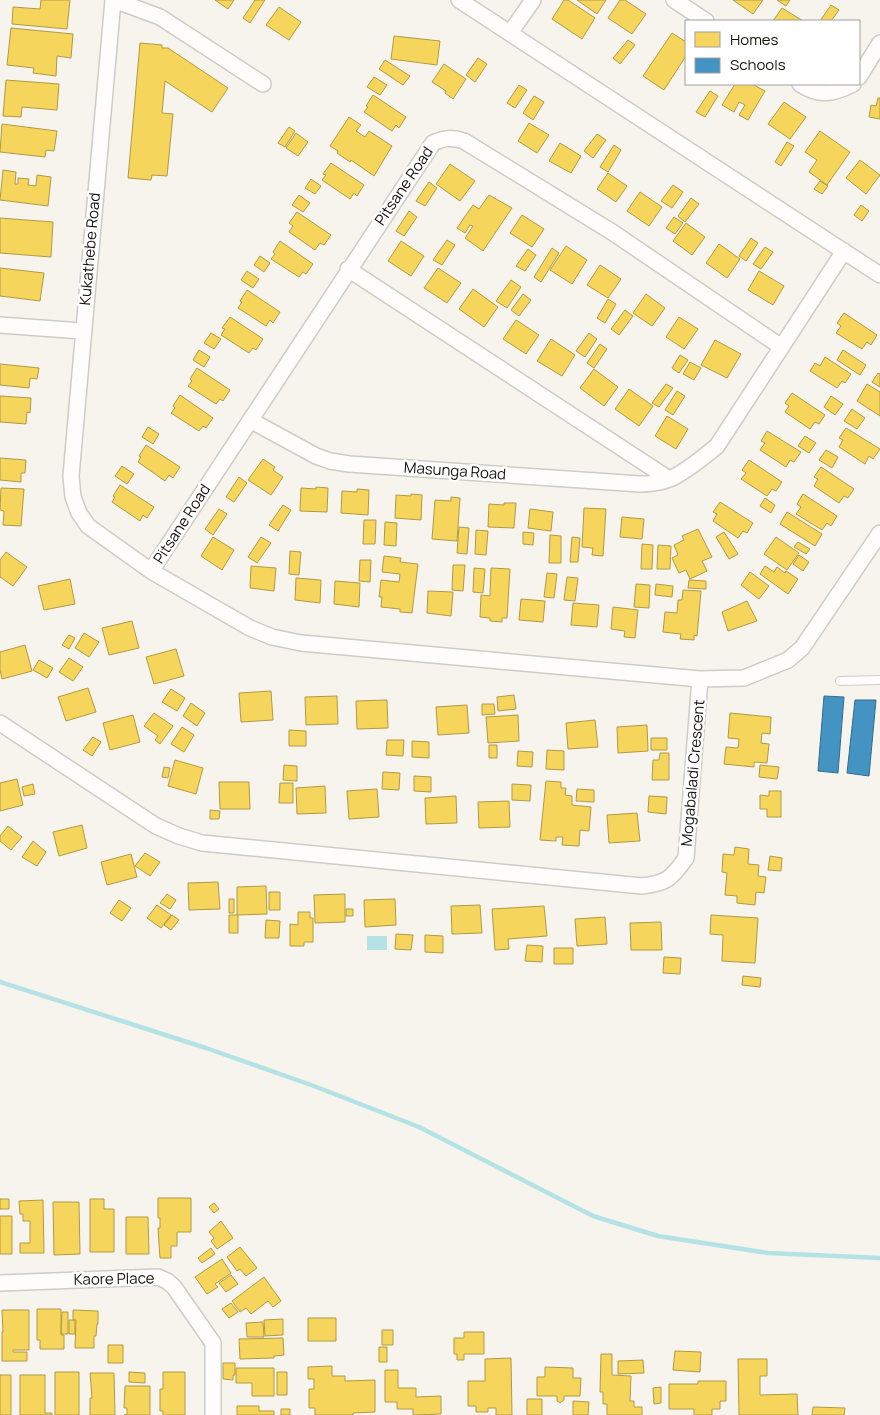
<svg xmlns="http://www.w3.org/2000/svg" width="880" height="1415" viewBox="0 0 880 1415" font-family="Manrope,sans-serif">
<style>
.water{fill:#b4e2e5}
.homes{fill:#f6d55c;stroke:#b29a44}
.schools{fill:#4393c3;stroke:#346c8c}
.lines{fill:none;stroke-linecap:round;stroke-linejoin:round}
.stream{stroke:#b4e2e5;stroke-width:4.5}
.service-casing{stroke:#cdccc6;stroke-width:10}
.minor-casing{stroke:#cdccc6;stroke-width:18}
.service{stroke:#fefdfc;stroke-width:8}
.minor{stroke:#fefdfc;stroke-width:15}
.labels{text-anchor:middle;stroke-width:5;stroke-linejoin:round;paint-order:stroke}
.street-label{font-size:15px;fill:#12110c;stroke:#fff}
</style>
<rect width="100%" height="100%" fill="#f6f4ed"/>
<!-- water -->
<path class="water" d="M 367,936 L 387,936 L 387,950 L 367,950 Z"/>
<!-- homes -->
<path class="homes" d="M 41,0 L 70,0 L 67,29 L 12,24 L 13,7 L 40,9 Z
M 215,0 L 234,0 L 228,9 Z
M 255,0 L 265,0 L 250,23 L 243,18 Z
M 564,0 L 568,0 L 595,18 L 582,39 L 552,19 Z
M 577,0 L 606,0 L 597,14 Z
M 620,0 L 625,0 L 646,14 L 632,34 L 608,18 Z
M 733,0 L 763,0 L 753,14 Z
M 777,0 L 790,0 L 786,6 Z
M 831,5 L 839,10 L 831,21 L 820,21 Z
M 279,7 L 301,22 L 289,40 L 266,25 Z
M 782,8 L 803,21 L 773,21 Z
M 11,28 L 73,34 L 71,58 L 57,56 L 56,76 L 33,73 L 34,68 L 7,65 Z
M 672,33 L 686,42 L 686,56 L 664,90 L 643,76 Z
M 394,36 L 440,41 L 437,65 L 391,59 Z
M 628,40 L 635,45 L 620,64 L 613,58 Z
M 140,43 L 162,45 L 162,48 L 168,48 L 228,88 L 212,112 L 165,81 L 162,113 L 173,114 L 167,176 L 152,175 L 151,180 L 128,178 Z
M 478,58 L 487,64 L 475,82 L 466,75 Z
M 385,60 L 410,76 L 403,85 L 379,69 Z
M 444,64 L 466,79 L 453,99 L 445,93 L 446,91 L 432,82 Z
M 374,77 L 387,85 L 380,95 L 367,87 Z
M 6,80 L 59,84 L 57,110 L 22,107 L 21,117 L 3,116 Z
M 735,84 L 752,84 L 765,91 L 748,120 L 739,115 L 745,105 L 739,102 L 734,112 L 722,105 Z
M 519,85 L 527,90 L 515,108 L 507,103 Z
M 710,91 L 718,96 L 705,117 L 696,112 Z
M 373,95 L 406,117 L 399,128 L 396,125 L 392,131 L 364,112 L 368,107 L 366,106 Z
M 534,96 L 544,102 L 533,120 L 523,113 Z
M 878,98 L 880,98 L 880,119 L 869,117 L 871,105 L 876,106 Z
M 784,102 L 806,117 L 790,139 L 768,124 Z
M 349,117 L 361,125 L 356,131 L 365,137 L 369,131 L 392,146 L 374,176 L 351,160 L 350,162 L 337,153 L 338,151 L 330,146 Z
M 529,123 L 549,135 L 537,153 L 518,141 Z
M 2,124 L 57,131 L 54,151 L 46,150 L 45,157 L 0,152 Z
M 289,127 L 295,131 L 285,147 L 278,143 Z
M 820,131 L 850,152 L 827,185 L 809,172 L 817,160 L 805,152 Z
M 296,133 L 308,142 L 298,156 L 286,148 Z
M 597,134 L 606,140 L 593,158 L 584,151 Z
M 787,142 L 794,146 L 781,166 L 775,162 Z
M 560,143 L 581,156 L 571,173 L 549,161 Z
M 614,145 L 621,150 L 608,172 L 600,167 Z
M 860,160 L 880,175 L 866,194 L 846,178 Z
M 331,163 L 364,185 L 357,196 L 354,193 L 350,199 L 322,180 L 326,175 L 323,174 Z
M 450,164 L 475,181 L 460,201 L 436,184 Z
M 3,170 L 16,172 L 15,184 L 18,184 L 18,178 L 29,179 L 28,185 L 36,186 L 37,175 L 51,177 L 48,206 L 0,200 Z
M 608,173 L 627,186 L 616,202 L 597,189 Z
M 311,179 L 321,186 L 315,194 L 305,188 Z
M 820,181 L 828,186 L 822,194 L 814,189 Z
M 429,182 L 437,188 L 425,206 L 416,201 Z
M 673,185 L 683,192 L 672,208 L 661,201 Z
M 640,192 L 662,207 L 649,226 L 627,211 Z
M 299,195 L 310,203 L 303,212 L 292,205 Z
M 489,195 L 512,208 L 483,251 L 465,238 L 473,226 L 470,225 L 465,233 L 457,228 L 473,205 L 479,209 Z
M 691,198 L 699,204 L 685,222 L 678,216 Z
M 861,205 L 869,211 L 862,221 L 854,215 Z
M 409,211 L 417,217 L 404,236 L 396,231 Z
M 297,212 L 331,235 L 324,245 L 320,243 L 315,250 L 289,232 L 293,226 L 289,223 Z
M 522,215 L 544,229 L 532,247 L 510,233 Z
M 674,217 L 683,223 L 675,234 L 666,228 Z
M 0,218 L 53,222 L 51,257 L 0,253 Z
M 686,223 L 705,237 L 692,255 L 673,241 Z
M 751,238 L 758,243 L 746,261 L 739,256 Z
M 447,240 L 455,245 L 442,265 L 433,260 Z
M 280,241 L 313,264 L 306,274 L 303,272 L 299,277 L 271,259 L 275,254 L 273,252 Z
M 401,241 L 424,256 L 411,276 L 388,261 Z
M 719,244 L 740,259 L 727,278 L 706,263 Z
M 566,246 L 587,260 L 572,284 L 550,270 Z
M 765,247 L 773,252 L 761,269 L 753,264 Z
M 552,248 L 559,253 L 541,282 L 534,277 Z
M 528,249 L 536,255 L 525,271 L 516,266 Z
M 260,256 L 270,263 L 264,272 L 254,265 Z
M 600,265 L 621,279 L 608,298 L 587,285 Z
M 0,268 L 44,273 L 40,301 L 0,296 Z
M 438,268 L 461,283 L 447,303 L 424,288 Z
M 247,271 L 259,279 L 253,288 L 241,280 Z
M 759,271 L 784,286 L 773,305 L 748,290 Z
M 511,280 L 521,287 L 507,308 L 496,301 Z
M 473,289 L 498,307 L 484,327 L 459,309 Z
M 247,290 L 280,312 L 273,323 L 270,320 L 266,326 L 238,308 L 242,302 L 240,301 Z
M 523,294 L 531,300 L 519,316 L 511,310 Z
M 646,294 L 665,308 L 652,326 L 633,313 Z
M 608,299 L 616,304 L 605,323 L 597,318 Z
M 625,310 L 633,316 L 619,335 L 611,329 Z
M 844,313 L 877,335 L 871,345 L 867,342 L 862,349 L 836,333 L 841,326 L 837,323 Z
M 230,317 L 263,339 L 256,350 L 253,348 L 249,353 L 221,335 L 225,329 L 222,328 Z
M 679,317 L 698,329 L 684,349 L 666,337 Z
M 516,320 L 539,335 L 526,354 L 503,339 Z
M 211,333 L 221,339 L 214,349 L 204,343 Z
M 589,333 L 597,339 L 585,357 L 576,351 Z
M 551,339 L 575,355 L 562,376 L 537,361 Z
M 715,340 L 741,354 L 727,378 L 701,365 Z
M 600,344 L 607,349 L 594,368 L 587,363 Z
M 199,350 L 210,357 L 204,367 L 193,360 Z
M 843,350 L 866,365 L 860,375 L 837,360 Z
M 680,355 L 688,360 L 679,373 L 672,368 Z
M 825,357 L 851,374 L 845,383 L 842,381 L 837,388 L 810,371 L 815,363 L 820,366 Z
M 690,362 L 701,368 L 694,380 L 683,374 Z
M 0,364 L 39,368 L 37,379 L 30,378 L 29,388 L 0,385 Z
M 197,368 L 230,390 L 223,401 L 220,399 L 216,404 L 188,386 L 192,381 L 190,379 Z
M 594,369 L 618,387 L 604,406 L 580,388 Z
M 878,373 L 880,374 L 880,387 L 872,382 Z
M 666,384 L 673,388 L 659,407 L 652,403 Z
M 867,384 L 880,392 L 880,416 L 857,401 Z
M 629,389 L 653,406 L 639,426 L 615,409 Z
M 677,391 L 685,396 L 673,415 L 665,410 Z
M 792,393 L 825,415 L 819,424 L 815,422 L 810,429 L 785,412 L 789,406 L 785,403 Z
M 180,395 L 213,418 L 206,428 L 203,426 L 199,431 L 171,413 L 175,408 L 173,406 Z
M 0,396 L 31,398 L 30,413 L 27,412 L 26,424 L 0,422 Z
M 831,396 L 843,404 L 835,415 L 824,407 Z
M 852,409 L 865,418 L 857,429 L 844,421 Z
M 667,416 L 688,429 L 676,449 L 655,436 Z
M 148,427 L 159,434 L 153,444 L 142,437 Z
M 846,428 L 880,449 L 873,459 L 869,456 L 865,464 L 839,447 L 843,440 L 839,438 Z
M 767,431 L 801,452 L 794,462 L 790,460 L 786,467 L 760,450 L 765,443 L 761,441 Z
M 805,436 L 816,443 L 809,453 L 798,446 Z
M 146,445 L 180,467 L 173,478 L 169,475 L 165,481 L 138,462 L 141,457 L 139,456 Z
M 826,450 L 838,457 L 832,468 L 819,460 Z
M 0,458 L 26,460 L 25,473 L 21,473 L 21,482 L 0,480 Z
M 263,459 L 275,467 L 273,470 L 283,477 L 271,495 L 248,480 Z
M 749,460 L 782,482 L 776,491 L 772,489 L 767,496 L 741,479 L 746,473 L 742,470 Z
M 122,466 L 134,474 L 127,484 L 115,476 Z
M 821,467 L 854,489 L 848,498 L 844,496 L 839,503 L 814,486 L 818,479 L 814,477 Z
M 239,477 L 247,483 L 234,502 L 226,497 Z
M 120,485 L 154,507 L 147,518 L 143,515 L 140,521 L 112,502 L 115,497 L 113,496 Z
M 316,487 L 328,488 L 327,512 L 300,511 L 301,488 L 316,489 Z
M 1,488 L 24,489 L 21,526 L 3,525 L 4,511 L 0,510 Z
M 357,489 L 369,490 L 368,515 L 341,513 L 342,491 L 357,492 Z
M 411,494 L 422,495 L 421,520 L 395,518 L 396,495 L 411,496 Z
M 803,494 L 837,516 L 831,526 L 827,523 L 822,530 L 796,514 L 801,507 L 797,504 Z
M 451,497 L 460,498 L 457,541 L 432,539 L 435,500 L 451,501 Z
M 765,498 L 775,505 L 771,513 L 760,506 Z
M 720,502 L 753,523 L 747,533 L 743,531 L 738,538 L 713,521 L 717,514 L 713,512 Z
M 504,503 L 516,503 L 514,528 L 488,527 L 489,504 L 504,505 Z
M 283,505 L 291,510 L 278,531 L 269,525 Z
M 584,508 L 606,509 L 603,556 L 592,555 L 593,548 L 582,547 Z
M 219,509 L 227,514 L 213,535 L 205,529 Z
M 530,509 L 553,512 L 551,531 L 528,528 Z
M 787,512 L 822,534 L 815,546 L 780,524 Z
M 622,517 L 644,519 L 642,539 L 620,537 Z
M 364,520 L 376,520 L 375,544 L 363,544 Z
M 385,522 L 397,523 L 396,546 L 384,545 Z
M 459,527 L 469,528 L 467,554 L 457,553 Z
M 698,529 L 712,557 L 702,561 L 707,571 L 690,579 L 686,570 L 679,573 L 672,558 L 678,555 L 674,545 L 684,540 L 682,536 Z
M 476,530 L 488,531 L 486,555 L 475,554 Z
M 523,532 L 534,533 L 533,545 L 523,544 Z
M 724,532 L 738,554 L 729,559 L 716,537 Z
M 550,535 L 561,536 L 561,563 L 549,563 Z
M 213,537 L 234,550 L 222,570 L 201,556 Z
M 261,537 L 271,543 L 257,563 L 248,557 Z
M 572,537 L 580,538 L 578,562 L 570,562 Z
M 776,537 L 799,553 L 787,570 L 764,554 Z
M 798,542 L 810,549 L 806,554 L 794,547 Z
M 642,544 L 653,545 L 652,569 L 641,569 Z
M 658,545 L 671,546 L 670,569 L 657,569 Z
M 290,551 L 301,552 L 299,575 L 289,574 Z
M 6,552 L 27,567 L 13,586 L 0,577 L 0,560 Z
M 799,555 L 809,562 L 803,571 L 793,564 Z
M 384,556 L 401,558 L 400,562 L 418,564 L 412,613 L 400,612 L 400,609 L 381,607 L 382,597 L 379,597 L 381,580 L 399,582 L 400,574 L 382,572 Z
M 360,560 L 371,560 L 370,582 L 359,581 Z
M 453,565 L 465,565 L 463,591 L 452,590 Z
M 251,566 L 276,568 L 274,591 L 250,588 Z
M 765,566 L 774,572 L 777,567 L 785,573 L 786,571 L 798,579 L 788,594 L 760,574 Z
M 474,568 L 485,569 L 483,593 L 473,592 Z
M 491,568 L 510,569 L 507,618 L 502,618 L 502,622 L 490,621 L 490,618 L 480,617 L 481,595 L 490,596 Z
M 750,572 L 769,586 L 759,599 L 741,585 Z
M 547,573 L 557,574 L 554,598 L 544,597 Z
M 567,577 L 578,578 L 575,601 L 564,600 Z
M 296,578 L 321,580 L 320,603 L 295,600 Z
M 70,579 L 75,604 L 44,610 L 38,586 Z
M 689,580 L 706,581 L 706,589 L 688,588 Z
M 335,581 L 360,583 L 359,607 L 334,604 Z
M 636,584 L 650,585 L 649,608 L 634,607 Z
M 656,584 L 673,586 L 672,597 L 655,595 Z
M 683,590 L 701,591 L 697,636 L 694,635 L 694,640 L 680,639 L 681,634 L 663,632 L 665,612 L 677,613 L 678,600 L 682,600 Z
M 428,591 L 453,592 L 451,616 L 427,613 Z
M 521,599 L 545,601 L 543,622 L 519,620 Z
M 747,601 L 757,621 L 728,631 L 722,612 Z
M 573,603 L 599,605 L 597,627 L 571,625 Z
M 613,607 L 638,610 L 635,638 L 624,637 L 625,631 L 611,629 Z
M 132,621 L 139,648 L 109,655 L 102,628 Z
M 84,633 L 99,642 L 89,657 L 75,648 Z
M 69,635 L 75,638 L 69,649 L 62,645 Z
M 25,645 L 32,671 L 2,679 L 0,670 L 0,652 Z
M 176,649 L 184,676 L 154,684 L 146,657 Z
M 69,658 L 83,667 L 73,681 L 59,672 Z
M 39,660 L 53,668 L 47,678 L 33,670 Z
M 88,688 L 96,712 L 66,721 L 58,697 Z
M 171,689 L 185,698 L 177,711 L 162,702 Z
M 271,691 L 273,720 L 241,722 L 239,693 Z
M 514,695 L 516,709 L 498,711 L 497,697 Z
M 337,696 L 338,724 L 306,725 L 305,697 Z
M 387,700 L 388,728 L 357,729 L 356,701 Z
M 191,703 L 205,713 L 197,726 L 183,716 Z
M 482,704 L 494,704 L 495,714 L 482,715 Z
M 467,705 L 469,733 L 438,735 L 436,707 Z
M 154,713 L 173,726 L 160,744 L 155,740 L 158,736 L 144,726 Z
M 730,713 L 771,717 L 770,734 L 762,733 L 761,743 L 769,744 L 767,763 L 754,762 L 754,767 L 724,764 L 726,747 L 738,748 L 739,739 L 728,738 Z
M 133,715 L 140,742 L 110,750 L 103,723 Z
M 518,715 L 519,741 L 488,743 L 486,717 Z
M 595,720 L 598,747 L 568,749 L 566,723 Z
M 647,725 L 648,751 L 618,753 L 617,727 Z
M 182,727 L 194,735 L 184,752 L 171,744 Z
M 289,730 L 306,731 L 306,746 L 289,746 Z
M 93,737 L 101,742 L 92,756 L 83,750 Z
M 651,738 L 667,738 L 667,750 L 651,750 Z
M 387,740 L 404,740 L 403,756 L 386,755 Z
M 412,741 L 429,742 L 429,758 L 412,757 Z
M 489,745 L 497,745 L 497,758 L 489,758 Z
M 547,750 L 564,751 L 564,770 L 546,769 Z
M 518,751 L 533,752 L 532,767 L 517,766 Z
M 660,753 L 669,753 L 669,780 L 652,780 L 653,760 L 659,760 Z
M 175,760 L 203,768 L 196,794 L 168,786 Z
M 284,765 L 297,766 L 297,781 L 283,780 Z
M 760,765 L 779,767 L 777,779 L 759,777 Z
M 164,767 L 170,768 L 168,778 L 162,777 Z
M 383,772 L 400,773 L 399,790 L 382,789 Z
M 414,776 L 431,777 L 431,792 L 414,791 Z
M 17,779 L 23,805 L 0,811 L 0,783 Z
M 546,781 L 561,782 L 561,788 L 566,788 L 565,795 L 572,796 L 572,805 L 591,807 L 589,831 L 580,830 L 579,846 L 562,845 L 563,837 L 556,837 L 556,841 L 540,840 Z
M 219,782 L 249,782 L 250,809 L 220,809 Z
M 280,783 L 293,783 L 293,803 L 279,803 Z
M 33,784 L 35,794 L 24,796 L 22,787 Z
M 512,784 L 531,785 L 530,801 L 512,800 Z
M 325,786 L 326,813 L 297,814 L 296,788 Z
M 377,789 L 379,817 L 349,819 L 347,791 Z
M 577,789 L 594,790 L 594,802 L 576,801 Z
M 769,791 L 781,791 L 781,817 L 767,817 L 767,809 L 760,809 L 760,795 L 769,796 Z
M 456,796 L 457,823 L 426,824 L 425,798 Z
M 649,796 L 667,797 L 666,814 L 648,812 Z
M 509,801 L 510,827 L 479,828 L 478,802 Z
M 210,810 L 220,811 L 219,819 L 210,819 Z
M 637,813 L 640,841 L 609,843 L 607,815 Z
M 82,825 L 87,848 L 59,856 L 53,832 Z
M 8,826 L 22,837 L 11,850 L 0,841 L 0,836 Z
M 33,841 L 46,852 L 37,866 L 22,857 Z
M 735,847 L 749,849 L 748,864 L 759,865 L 758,876 L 766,877 L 764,893 L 756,892 L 755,905 L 737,903 L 737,896 L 725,895 L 727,873 L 722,872 L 723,854 L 734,855 Z
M 145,853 L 160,862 L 150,876 L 135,866 Z
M 131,854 L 137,877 L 107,885 L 101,862 Z
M 770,856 L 782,858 L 781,871 L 768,870 Z
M 218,882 L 220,909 L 189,910 L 188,883 Z
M 266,886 L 267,914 L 237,915 L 237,887 Z
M 269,892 L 280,892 L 280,910 L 269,910 Z
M 167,894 L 176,900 L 170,909 L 160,903 Z
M 345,894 L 345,922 L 315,923 L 314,895 Z
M 229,899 L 234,899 L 234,913 L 229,913 Z
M 395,899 L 396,925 L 365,927 L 364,900 Z
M 119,900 L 131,908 L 122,921 L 110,913 Z
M 157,905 L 171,915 L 161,928 L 147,918 Z
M 480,905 L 482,933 L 452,934 L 451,906 Z
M 544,906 L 547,936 L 508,939 L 509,949 L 495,950 L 492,909 Z
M 346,909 L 353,909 L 353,916 L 346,916 Z
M 298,912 L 310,912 L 310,918 L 313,918 L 313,942 L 304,942 L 304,946 L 290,946 L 290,924 L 298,925 Z
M 172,915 L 179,920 L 171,930 L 164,925 Z
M 229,915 L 238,915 L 238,933 L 229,933 Z
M 711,915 L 758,918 L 755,963 L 722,961 L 723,935 L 710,934 Z
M 605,917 L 607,944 L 577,946 L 575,919 Z
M 266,920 L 280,921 L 279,938 L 265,938 Z
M 661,922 L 662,950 L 631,950 L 630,923 Z
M 396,934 L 413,935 L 411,950 L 395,949 Z
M 425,935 L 443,936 L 443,953 L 425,952 Z
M 527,945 L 543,946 L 542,962 L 525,961 Z
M 554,948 L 573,948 L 573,964 L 554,964 Z
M 664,957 L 681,958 L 680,974 L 663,973 Z
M 743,976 L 761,978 L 760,987 L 742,985 Z
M 158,1198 L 191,1198 L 191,1232 L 177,1232 L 177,1246 L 171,1246 L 171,1258 L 160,1258 L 158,1228 L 160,1228 L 160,1218 L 158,1218 Z
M 0,1199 L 9,1199 L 9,1209 L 0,1209 Z
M 90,1199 L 104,1199 L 104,1209 L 114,1209 L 114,1252 L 90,1252 Z
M 43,1200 L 44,1253 L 20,1253 L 20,1243 L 30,1243 L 30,1221 L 23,1221 L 23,1214 L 20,1214 L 19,1201 Z
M 53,1202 L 79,1202 L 80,1254 L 54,1255 Z
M 214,1203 L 219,1209 L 214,1213 L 209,1207 Z
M 0,1216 L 12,1216 L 12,1254 L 0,1254 Z
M 126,1217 L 148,1217 L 149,1254 L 126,1254 Z
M 221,1221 L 233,1238 L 217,1249 L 211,1241 L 214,1238 L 209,1232 Z
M 240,1247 L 257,1268 L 246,1276 L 240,1269 L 237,1271 L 227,1257 Z
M 211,1248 L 215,1254 L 202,1263 L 198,1258 Z
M 222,1259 L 231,1273 L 215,1284 L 218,1287 L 207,1294 L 195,1277 Z
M 231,1275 L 238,1284 L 226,1292 L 219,1283 Z
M 264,1277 L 281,1301 L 273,1307 L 268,1301 L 251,1314 L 246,1308 L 240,1312 L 232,1301 Z
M 231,1303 L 238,1312 L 229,1318 L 222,1309 Z
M 37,1309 L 61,1309 L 61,1335 L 64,1335 L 64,1349 L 40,1349 L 40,1340 L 37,1340 Z
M 2,1310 L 29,1310 L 29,1350 L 13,1350 L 13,1352 L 27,1352 L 27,1361 L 2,1361 L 2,1332 L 3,1332 Z
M 73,1310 L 98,1311 L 98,1324 L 97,1324 L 96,1336 L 94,1336 L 94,1348 L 75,1348 L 76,1320 L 73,1320 Z
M 62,1312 L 68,1312 L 68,1334 L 61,1334 Z
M 308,1318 L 336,1318 L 336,1341 L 308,1341 Z
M 283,1319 L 283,1335 L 265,1336 L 264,1320 Z
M 69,1320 L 75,1320 L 75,1334 L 69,1334 Z
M 263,1322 L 264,1337 L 247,1337 L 246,1323 Z
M 382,1330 L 393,1330 L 393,1345 L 382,1345 Z
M 464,1332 L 484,1332 L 484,1354 L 464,1354 L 464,1360 L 457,1360 L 457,1354 L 454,1354 L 454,1338 L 464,1338 Z
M 283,1338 L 284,1355 L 274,1356 L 274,1358 L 240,1359 L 239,1339 Z
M 108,1345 L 123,1345 L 123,1363 L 108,1363 Z
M 379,1347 L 387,1347 L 387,1362 L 379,1362 Z
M 675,1351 L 701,1352 L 700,1372 L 673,1370 Z
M 601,1354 L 612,1354 L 612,1375 L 631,1376 L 630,1401 L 634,1401 L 634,1407 L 642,1407 L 642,1415 L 607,1415 L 607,1404 L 603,1404 L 603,1392 L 600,1392 Z
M 511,1358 L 512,1415 L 496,1415 L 496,1408 L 488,1408 L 488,1412 L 476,1412 L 476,1406 L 468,1406 L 468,1381 L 485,1381 L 485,1359 Z
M 738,1359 L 767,1359 L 767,1376 L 760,1376 L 760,1395 L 797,1394 L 798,1415 L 739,1415 Z
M 643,1360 L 644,1373 L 618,1374 L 618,1361 Z
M 223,1363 L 235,1363 L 235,1375 L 233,1375 L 233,1380 L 223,1379 Z
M 332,1366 L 332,1376 L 345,1376 L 345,1381 L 375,1380 L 375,1412 L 353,1413 L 353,1415 L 315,1415 L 315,1408 L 309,1408 L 309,1389 L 314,1389 L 314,1379 L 308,1379 L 308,1367 Z
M 545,1367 L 573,1368 L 573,1378 L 581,1378 L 580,1396 L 564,1396 L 564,1400 L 560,1403 L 557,1401 L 557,1396 L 537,1396 L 537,1377 L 545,1377 Z
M 236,1368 L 274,1368 L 274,1396 L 252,1396 L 252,1383 L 236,1383 Z
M 385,1370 L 398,1370 L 398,1388 L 416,1388 L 416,1397 L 441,1396 L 441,1414 L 413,1415 L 413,1409 L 397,1409 L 397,1402 L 385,1402 Z
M 55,1372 L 79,1372 L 79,1415 L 55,1415 Z
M 129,1372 L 145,1373 L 145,1383 L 129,1382 Z
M 163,1372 L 185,1372 L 185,1415 L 163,1415 L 163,1411 L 160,1411 L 160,1389 L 163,1389 Z
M 277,1372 L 287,1372 L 287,1395 L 277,1395 Z
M 90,1373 L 114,1373 L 115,1415 L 90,1415 L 90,1398 L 92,1398 Z
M 0,1375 L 11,1375 L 11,1415 L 0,1415 Z
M 20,1375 L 45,1375 L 45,1413 L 52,1413 L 52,1415 L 20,1415 Z
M 698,1381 L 726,1381 L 726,1401 L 720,1401 L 720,1409 L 712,1409 L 712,1415 L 694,1415 L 694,1409 L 669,1409 L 669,1384 L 698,1384 Z
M 125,1386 L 150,1386 L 150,1415 L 124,1415 L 127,1414 L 127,1408 L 124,1408 Z
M 661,1387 L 661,1403 L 654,1404 L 653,1388 Z
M 527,1399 L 542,1399 L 542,1415 L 527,1415 Z
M 573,1401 L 589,1402 L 588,1415 L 573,1415 Z
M 237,1406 L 259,1406 L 259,1411 L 274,1411 L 274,1415 L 237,1415 Z
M 813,1407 L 845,1408 L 844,1415 L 812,1415 Z
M 281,1409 L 290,1409 L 290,1415 L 281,1415 Z"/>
<!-- schools -->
<path class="schools" d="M 824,696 L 844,697 L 838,773 L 818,771 Z
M 855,700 L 876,700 L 869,776 L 847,773 Z"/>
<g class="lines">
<!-- stream -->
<path class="stream" d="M 0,982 L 206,1048 L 314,1086 L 419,1127 L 593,1216 L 658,1236 L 768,1253 L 880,1258"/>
<!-- service casing -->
<g class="service-casing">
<path id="service" d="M 840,681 L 880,680"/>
</g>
<!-- minor casing -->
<g class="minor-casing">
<path id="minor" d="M 113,0 L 71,476 L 73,497 L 79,513 L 88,526 L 151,571 L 250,628 L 272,637 L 301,643 L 700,679 L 744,678 L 788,660 L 802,648 L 880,533
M 114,0 L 160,17 L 263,84
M 459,0 L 880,275
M 674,0 L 706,21
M 510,33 L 533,0
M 859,77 L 880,43
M 800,84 C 820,97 833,94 853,84
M 348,269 L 669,479
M 0,325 L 82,331
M 250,420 L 316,456 L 330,461 L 349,464 L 640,484 C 649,484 658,483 667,480 C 682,475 705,456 717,446 L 844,251
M 151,571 L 433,143 C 444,138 452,137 464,141 L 612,232 L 780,346
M 0,723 L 156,826 L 179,836 L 202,843 L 642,886 C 667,883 671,879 686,858 L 700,679
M 0,1283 L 158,1277 L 167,1281 L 174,1287 L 213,1343 L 213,1415"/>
</g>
<!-- service -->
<use href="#service" class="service"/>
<!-- minor -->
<use href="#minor" class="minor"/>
</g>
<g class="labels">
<!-- street labels -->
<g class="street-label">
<text transform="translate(404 186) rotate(-56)" y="5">Pitsane Road</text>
<text transform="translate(90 249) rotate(-85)" y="5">Kukathebe Road</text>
<text transform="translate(455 471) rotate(4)" y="5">Masunga Road</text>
<text transform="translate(182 524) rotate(-57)" y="5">Pitsane Road</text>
<text transform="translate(693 773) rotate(-85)" y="5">Mogabaladi Crescent</text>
<text transform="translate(114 1279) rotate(-1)" y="5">Kaore Place</text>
</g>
</g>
<!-- legend -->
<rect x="685" y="20" width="175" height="65" fill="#ffffff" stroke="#a0a09e"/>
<rect x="695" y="32" width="25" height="15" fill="#f6d55c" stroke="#a0a09e"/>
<text x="730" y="45" font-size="15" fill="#12110c">Homes</text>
<rect x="695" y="58" width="25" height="15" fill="#4393c3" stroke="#a0a09e"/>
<text x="730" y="70" font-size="15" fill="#12110c">Schools</text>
</svg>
